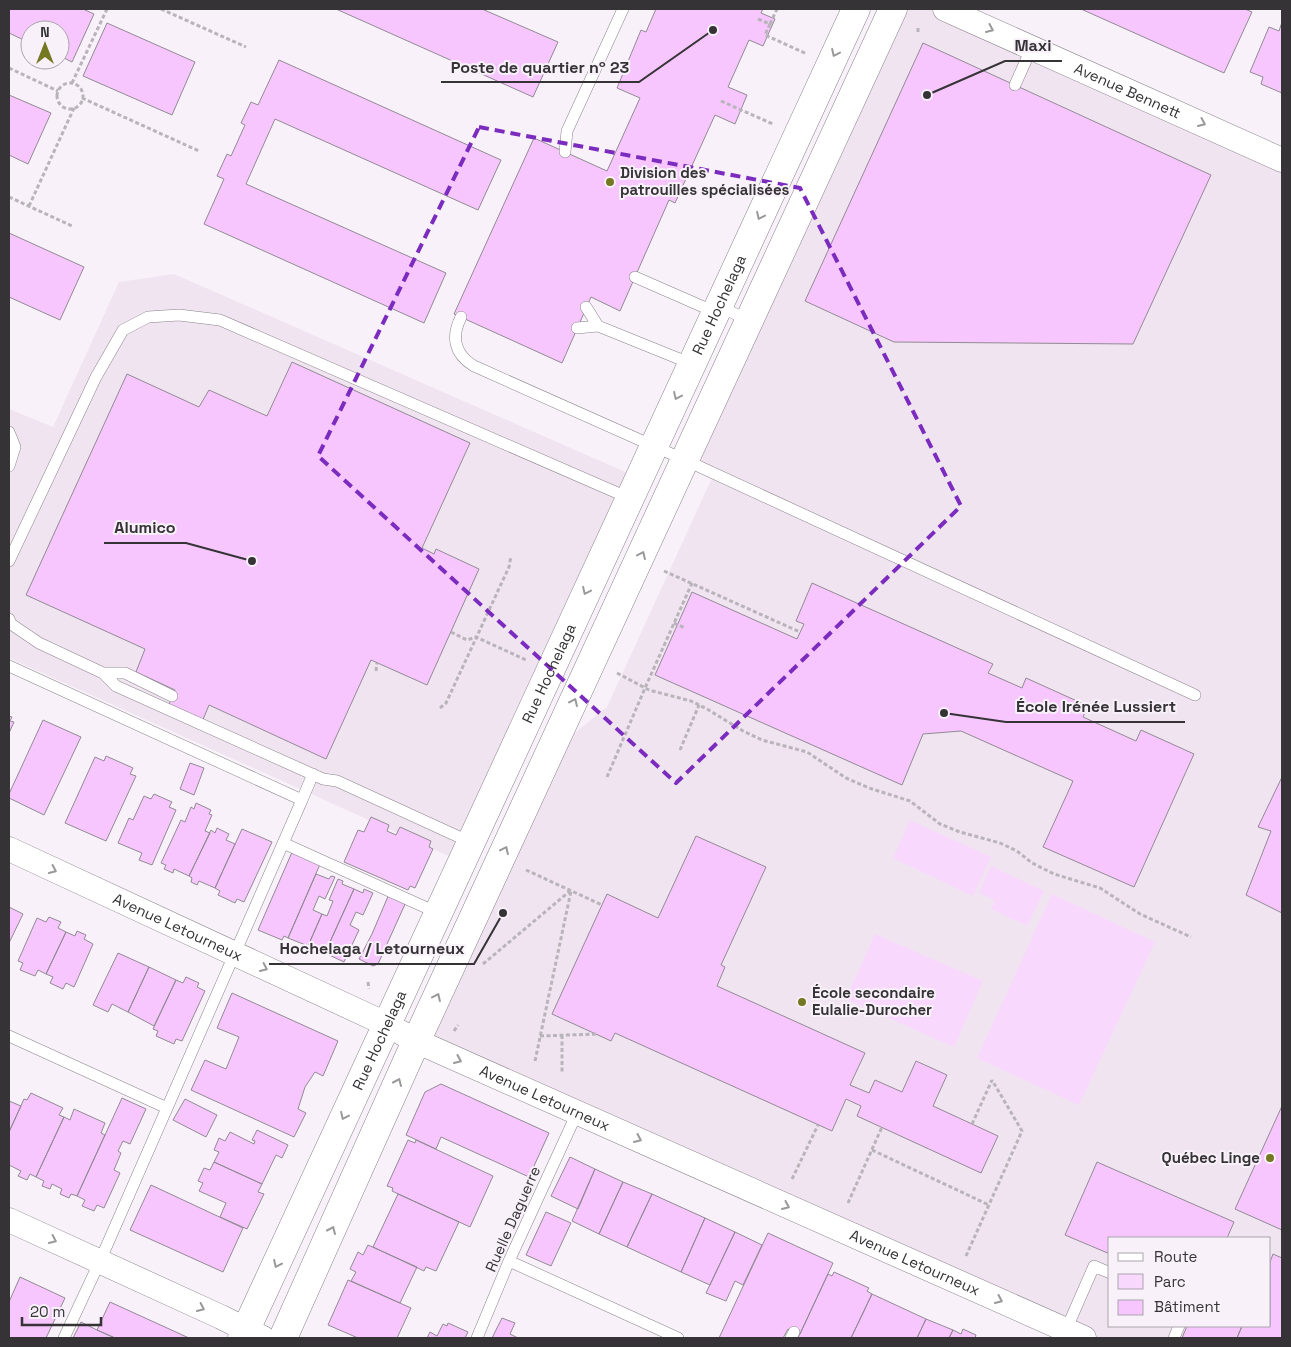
<svg xmlns="http://www.w3.org/2000/svg" width="1291" height="1347" viewBox="0 0 1291 1347" font-family="'Space Grotesk',sans-serif">
<style>
.built{fill:#f0e4f1;fill-rule:evenodd}
.green{fill:#f9d8fd}
.building{fill:#f7c6fe;stroke:#918b92}
.lines{fill:none;stroke-linecap:round;stroke-linejoin:round}
.lane-casing{stroke:#8a848b;stroke-width:12}
.street-casing{stroke:#8a848b;stroke-width:25}
.secondary-casing{stroke:#8a848b;stroke-width:29}
.path{stroke:#b9b4ba;stroke-width:3;stroke-dasharray:4 2.5;stroke-linecap:butt}
.lane{stroke:#fff;stroke-width:11}
.street{stroke:#fff;stroke-width:24}
.secondary{stroke:#fff;stroke-width:28}
.oneway{stroke:#9a999a}
.marked{fill:none;stroke:#7b2cbf;stroke-width:4;stroke-dasharray:10 6;stroke-linejoin:round}
.poi-dot{fill:#747820;stroke:#f8f1f9;stroke-width:2}
.labels{text-anchor:middle;stroke-width:4;stroke-linejoin:round;paint-order:stroke}
.street-label{font-size:15px;fill:#353336;stroke:#f8f1f9}
.poi-label{font-size:15px;font-weight:bold;fill:#353336;stroke:#f8f1f9;text-anchor:start}
.leader{fill:none;stroke:#353336;stroke-width:2}
.callout-dot{fill:#353336;stroke:#f8f1f9;stroke-width:2}
.callout-label{font-size:16px;text-anchor:middle;font-weight:bold;fill:#353336;stroke:#f8f1f9;stroke-width:4;stroke-linejoin:round;paint-order:stroke}
</style>
<rect width="100%" height="100%" fill="#f8f1f9"/>
<!-- built -->
<path class="built" d="M 892,9 L 941,9 L 1282,164 L 1282,1338 L 1084,1338 L 416,1041 L 551,752 L 607,707 L 717,467 L 685,460 ZM 1110,1238 L 1270,1238 L 1270,1326 L 1110,1326 Z
M 174,274 L 639,478 L 462,862 L 9,658 L 9,409 L 53,427 L 119,282 Z"/>
<!-- green -->
<path class="green" d="M 910,820 L 991,857 L 973,896 L 893,858 Z
M 991,866 L 1044,891 L 1027,926 L 991,909 L 995,900 L 979,893 Z
M 1052,894 L 1155,942 L 1079,1105 L 977,1058 Z
M 875,934 L 983,981 L 954,1047 L 846,999 Z"/>
<!-- building -->
<path class="building" d="M 9,9 L 83,9 L 94,14 L 72,62 L 60,56 L 60,30 L 30,30 L 30,43 L 9,33 Z
M 336,9 L 482,9 L 558,42 L 533,97 Z
M 656,9 L 763,9 L 761,13 L 775,19 L 763,46 L 749,40 L 728,87 L 747,95 L 735,124 L 715,115 L 675,203 L 669,200 L 620,311 L 591,297 L 562,363 L 454,314 L 534,138 L 607,171 L 640,98 L 617,88 L 641,30 L 646,32 Z
M 1081,9 L 1245,9 L 1252,12 L 1224,73 Z
M 1282,22 L 1282,93 L 1261,84 L 1263,77 L 1250,72 L 1269,27 L 1279,31 Z
M 107,23 L 195,62 L 172,115 L 83,76 Z
M 923,43 L 1211,175 L 1133,344 L 894,342 L 805,301 Z
M 279,60 L 501,160 L 478,210 L 275,119 L 246,184 L 446,273 L 424,323 L 204,224 L 224,179 L 217,176 L 227,154 L 231,156 L 245,125 L 241,123 L 251,102 L 258,105 Z
M 9,95 L 51,113 L 28,164 L 9,155 Z
M 9,233 L 84,267 L 60,320 L 9,297 Z
M 292,362 L 470,443 L 422,548 L 434,554 L 436,549 L 479,569 L 427,685 L 371,660 L 326,759 L 209,705 L 202,722 L 168,707 L 175,690 L 136,672 L 145,649 L 26,595 L 127,374 L 199,407 L 209,390 L 267,416 Z
M 812,583 L 993,664 L 988,673 L 1022,688 L 1026,678 L 1088,706 L 1083,717 L 1136,741 L 1141,730 L 1194,754 L 1134,887 L 1043,847 L 1073,781 L 961,731 L 923,734 L 902,785 L 655,675 L 692,592 L 797,639 L 804,624 L 796,621 Z
M 9,716 L 12,717 L 10,721 L 14,722 L 9,733 Z
M 43,720 L 81,737 L 44,815 L 9,798 L 9,794 Z
M 106,756 L 133,768 L 130,774 L 136,776 L 106,841 L 65,823 L 95,757 L 104,761 Z
M 190,763 L 204,768 L 194,795 L 180,789 Z
M 1282,777 L 1282,913 L 1246,895 L 1271,831 L 1258,827 Z
M 154,794 L 172,802 L 169,807 L 176,810 L 152,865 L 139,860 L 142,853 L 118,843 L 129,818 L 133,820 L 144,796 L 151,799 Z
M 196,803 L 211,810 L 209,814 L 212,815 L 205,831 L 210,833 L 189,876 L 174,869 L 173,873 L 164,869 L 166,865 L 161,863 L 181,820 L 185,822 L 191,807 L 194,809 Z
M 371,817 L 389,825 L 387,831 L 396,835 L 400,827 L 431,841 L 429,847 L 433,849 L 415,888 L 410,886 L 408,890 L 344,862 L 358,830 L 364,832 Z
M 217,828 L 229,834 L 226,840 L 235,844 L 215,888 L 199,881 L 197,885 L 191,882 L 192,878 L 189,876 L 211,830 L 215,833 Z
M 242,829 L 272,842 L 244,902 L 237,899 L 235,903 L 218,895 L 220,891 L 215,888 Z
M 696,836 L 766,867 L 721,965 L 725,967 L 717,986 L 865,1053 L 850,1085 L 869,1093 L 875,1080 L 902,1092 L 916,1061 L 947,1075 L 933,1106 L 998,1136 L 981,1173 L 857,1116 L 861,1106 L 846,1099 L 832,1131 L 615,1033 L 611,1041 L 552,1014 L 607,894 L 658,918 Z
M 293,850 L 321,862 L 288,938 L 284,936 L 282,940 L 258,930 Z
M 316,874 L 329,879 L 331,876 L 335,877 L 325,899 L 319,896 L 313,910 L 322,914 L 308,946 L 288,938 Z
M 338,879 L 343,881 L 342,884 L 354,889 L 325,953 L 308,946 L 322,914 L 327,916 L 333,901 L 329,900 Z
M 354,889 L 363,893 L 364,889 L 373,893 L 363,915 L 356,912 L 350,925 L 359,930 L 344,962 L 325,953 Z
M 389,894 L 406,902 L 378,964 L 373,966 L 359,959 L 372,934 Z
M 9,907 L 23,914 L 9,943 Z
M 49,917 L 61,922 L 58,928 L 66,932 L 46,974 L 38,970 L 35,976 L 20,970 L 23,963 L 18,961 L 37,918 L 46,922 Z
M 77,931 L 86,935 L 84,939 L 93,944 L 74,987 L 66,983 L 63,989 L 50,983 L 53,977 L 46,974 L 66,932 L 75,936 Z
M 118,953 L 149,967 L 128,1012 L 112,1004 L 108,1012 L 93,1005 Z
M 149,967 L 176,980 L 154,1026 L 128,1012 Z
M 186,977 L 199,983 L 197,987 L 205,991 L 182,1041 L 176,1039 L 174,1044 L 156,1036 L 158,1031 L 153,1029 L 176,980 L 183,983 Z
M 232,993 L 338,1041 L 323,1076 L 315,1072 L 305,1087 L 298,1109 L 306,1113 L 294,1137 L 191,1090 L 205,1060 L 226,1069 L 239,1037 L 217,1028 Z
M 441,1084 L 549,1133 L 529,1177 L 441,1137 L 436,1149 L 406,1135 L 425,1092 Z
M 31,1093 L 63,1108 L 59,1115 L 64,1117 L 36,1177 L 30,1174 L 27,1180 L 18,1176 L 21,1171 L 9,1165 L 9,1132 L 24,1099 L 27,1100 Z
M 122,1098 L 146,1109 L 130,1144 L 123,1141 L 118,1151 L 121,1153 L 114,1170 L 120,1173 L 104,1208 L 97,1205 L 94,1211 L 82,1206 L 85,1200 L 77,1196 Z
M 185,1099 L 217,1115 L 206,1137 L 173,1120 Z
M 9,1101 L 21,1106 L 9,1132 Z
M 1282,1106 L 1282,1230 L 1235,1209 Z
M 74,1109 L 105,1123 L 101,1133 L 105,1135 L 77,1196 L 71,1194 L 69,1198 L 60,1194 L 62,1189 L 52,1184 L 50,1189 L 42,1186 L 44,1181 L 36,1177 L 64,1117 L 70,1120 Z
M 257,1130 L 288,1145 L 282,1158 L 276,1155 L 262,1184 L 214,1162 L 219,1152 L 214,1150 L 219,1138 L 225,1141 L 230,1132 L 254,1144 L 255,1141 L 252,1140 Z
M 408,1140 L 415,1143 L 416,1140 L 493,1176 L 470,1227 L 392,1191 L 393,1188 L 387,1186 Z
M 570,1157 L 595,1169 L 578,1209 L 551,1196 Z
M 214,1162 L 262,1184 L 258,1192 L 264,1194 L 247,1229 L 220,1217 L 226,1203 L 199,1191 L 203,1183 L 198,1181 L 204,1168 L 210,1170 Z
M 1097,1162 L 1234,1222 L 1227,1238 L 1110,1238 L 1110,1254 L 1065,1235 Z
M 595,1169 L 623,1182 L 599,1234 L 572,1221 Z
M 623,1182 L 652,1194 L 627,1247 L 599,1234 Z
M 151,1185 L 243,1228 L 223,1272 L 130,1230 Z
M 398,1194 L 459,1222 L 436,1271 L 426,1267 L 424,1271 L 373,1247 Z
M 652,1194 L 705,1218 L 681,1272 L 627,1247 Z
M 546,1212 L 571,1223 L 551,1266 L 526,1255 Z
M 705,1218 L 735,1232 L 710,1285 L 681,1272 Z
M 735,1232 L 762,1245 L 743,1285 L 735,1281 L 726,1301 L 706,1293 Z
M 768,1233 L 833,1263 L 800,1334 L 788,1329 L 783,1338 L 719,1338 Z
M 368,1245 L 417,1267 L 400,1303 L 351,1281 L 356,1272 L 350,1269 L 358,1252 L 363,1255 Z
M 1273,1254 L 1282,1258 L 1282,1338 L 1237,1338 L 1242,1326 L 1270,1326 L 1270,1262 Z
M 834,1272 L 869,1288 L 867,1291 L 872,1294 L 851,1338 L 798,1338 L 828,1274 L 832,1276 Z
M 20,1277 L 65,1298 L 46,1338 L 9,1338 L 9,1302 Z
M 348,1280 L 411,1308 L 397,1338 L 358,1338 L 328,1325 Z
M 872,1294 L 926,1319 L 917,1338 L 851,1338 Z
M 110,1302 L 189,1338 L 115,1338 L 97,1330 Z
M 502,1318 L 515,1323 L 510,1334 L 518,1338 L 492,1338 Z
M 926,1319 L 953,1330 L 949,1338 L 917,1338 Z
M 81,1322 L 97,1330 L 115,1338 L 73,1338 Z
M 448,1323 L 468,1332 L 465,1338 L 427,1338 L 430,1332 L 437,1336 L 443,1324 L 447,1326 Z
M 1187,1326 L 1242,1326 L 1237,1338 L 1182,1338 Z
M 963,1329 L 976,1335 L 975,1338 L 949,1338 L 953,1330 L 961,1334 Z"/>
<g class="lines">
<!-- lane casing -->
<g class="lane-casing">
<path id="lane" d="M 1015,85 L 1032,47
M 565,152 L 567,131 L 623,9
M 635,277 L 715,312
M 718,305 L 749,321
M 586,307 L 598,326
M 461,317 C 451,337 454,354 474,366 L 685,460 L 1195,695
M 577,328 L 598,326 L 692,364
M 9,432 L 15,447 L 9,466
M 9,561 L 96,377 L 123,330 L 148,317 L 179,315 L 220,320 L 629,498
M 9,619 L 11,624 L 39,643 L 103,673 L 116,686 L 323,779 L 337,781 L 470,842
M 9,666 L 302,800 L 100,1261 L 64,1338
M 103,673 L 125,673 L 172,696
M 302,800 L 313,774
M 283,843 L 438,913
M 9,1036 L 167,1108
M 509,1261 L 678,1338
M 1066,1330 L 1094,1266 L 1110,1273
M 477,1338 L 509,1261 L 577,1113
M 791,1338 L 794,1332
M 1174,1338 L 1179,1326"/>
</g>
<!-- street casing -->
<g class="street-casing">
<g id="street">
<path id="s1" d="M 945,9 L 1282,160"/>
<path id="s2" d="M 9,849 L 386,1024 L 416,1041 L 1084,1338"/>
<path d="M 9,1220 L 221,1317 L 263,1338"/>
</g>
</g>
<!-- secondary casing -->
<g class="secondary-casing">
<g id="secondary">
<path id="s3" d="M 242,1338 L 856,9"/>
<path d="M 283,1338 L 409,1057 L 893,9"/>
</g>
</g>
<!-- path -->
<path class="path" d="M 161,9 L 246,47
M 758,19 L 770,24 L 765,35 L 807,54
M 770,24 L 777,9
M 918,28 L 918,32
M 9,68 L 58,91
M 72,83 L 107,9
M57 96a13 13 0 1 1 26 0a13 13 0 1 1-26 0Z
M 82,98 L 199,151
M 721,101 L 773,124
M 9,197 L 72,226
M 29,206 L 74,108
M 664,571 L 800,632
M 674,623 L 685,628
M 451,632 L 467,640 L 476,637 L 526,660
M 376,671 L 377,663
M 617,673 L 649,690 L 691,701 L 707,709 L 743,731 L 762,740 L 807,752 L 846,778 L 869,788 L 910,801 L 940,824 L 960,832 L 1000,843 L 1017,851 L 1032,863 L 1054,874 L 1100,888 L 1140,914 L 1191,937
M 440,708 L 446,703 L 509,567 L 511,556
M 680,750 L 699,705
M 607,777 L 645,688 L 692,583
M 526,870 L 602,905
M 483,964 L 570,891
M 368,982 L 369,989
M 454,1031 L 458,1025
M 562,1035 L 562,1073
M 540,1036 L 597,1034
M 535,1061 L 571,891
M 972,1124 L 992,1080
M 872,1150 L 989,1205
M 792,1179 L 818,1125
M 848,1203 L 882,1127
M 966,1256 L 1022,1131 L 992,1080"/>
<!-- lane -->
<use href="#lane" class="lane"/>
<!-- street -->
<use href="#street" class="street"/>
<!-- secondary -->
<use href="#secondary" class="secondary"/>
</g>
<!-- one-way arrows -->
<defs><path id="oneway-chevron" d="M-2-3.5L2.5 0L-2 3.5" fill="none" stroke-width="1.6" stroke-linecap="round" stroke-linejoin="round" transform="scale(1.25)"/></defs>
<g class="oneway">
<use href="#oneway-chevron" transform="translate(990 29) rotate(24)"/>
<use href="#oneway-chevron" transform="translate(835 53) rotate(115)"/>
<use href="#oneway-chevron" transform="translate(1202 123) rotate(24)"/>
<use href="#oneway-chevron" transform="translate(760 216) rotate(115)"/>
<use href="#oneway-chevron" transform="translate(677 396) rotate(115)"/>
<use href="#oneway-chevron" transform="translate(642 555) rotate(-65)"/>
<use href="#oneway-chevron" transform="translate(586 591) rotate(115)"/>
<use href="#oneway-chevron" transform="translate(574 702) rotate(-65)"/>
<use href="#oneway-chevron" transform="translate(505 850) rotate(-65)"/>
<use href="#oneway-chevron" transform="translate(53 870) rotate(25)"/>
<use href="#oneway-chevron" transform="translate(264 968) rotate(25)"/>
<use href="#oneway-chevron" transform="translate(437 997) rotate(-65)"/>
<use href="#oneway-chevron" transform="translate(458 1060) rotate(24)"/>
<use href="#oneway-chevron" transform="translate(398 1082) rotate(-66)"/>
<use href="#oneway-chevron" transform="translate(344 1116) rotate(115)"/>
<use href="#oneway-chevron" transform="translate(638 1139) rotate(24)"/>
<use href="#oneway-chevron" transform="translate(786 1206) rotate(24)"/>
<use href="#oneway-chevron" transform="translate(332 1230) rotate(-66)"/>
<use href="#oneway-chevron" transform="translate(53 1240) rotate(25)"/>
<use href="#oneway-chevron" transform="translate(277 1264) rotate(115)"/>
<use href="#oneway-chevron" transform="translate(999 1300) rotate(24)"/>
<use href="#oneway-chevron" transform="translate(201 1308) rotate(25)"/>
</g>
<!-- marked area -->
<path class="marked" d="M 479,127 L 800,188 L 961,506 L 676,783 L 318,456 Z"/>
<!-- markers -->
<g class="poi-dot">
<circle cx="610" cy="182" r="5"/>
<circle cx="802" cy="1002" r="5"/>
<circle cx="1270" cy="1158" r="5"/>
</g>
<g class="labels">
<!-- street labels -->
<g class="street-label">
<text dy="5" stroke="none"><textPath href="#s1" startOffset="200">Avenue Bennett</textPath></text>
<text dy="5" stroke="none"><textPath href="#s3" startOffset="1138">Rue Hochelaga</textPath></text>
<text dy="5" stroke="none"><textPath href="#s3" startOffset="732">Rue Hochelaga</textPath></text>
<text dy="5" stroke="none"><textPath href="#s2" startOffset="186">Avenue Letourneux</textPath></text>
<text dy="5" stroke="none"><textPath href="#s3" startOffset="328">Rue Hochelaga</textPath></text>
<text dy="5" stroke="none"><textPath href="#s2" startOffset="591">Avenue Letourneux</textPath></text>
<text transform="translate(513 1219) rotate(-66)" y="5">Ruelle Daguerre</text>
<text dy="5" stroke="none"><textPath href="#s2" startOffset="996">Avenue Letourneux</textPath></text>
</g>
<!-- poi labels -->
<g class="poi-label">
<text x="620" y="178">Division des<tspan x="620" dy="17">patrouilles spécialisées</tspan></text>
<text x="812" y="998">École secondaire<tspan x="812" dy="17">Eulalie-Durocher</tspan></text>
<text x="1260" y="1163" text-anchor="end">Québec Linge</text>
</g>
</g>
<!-- callouts -->
<path class="leader" d="M927 95L1005 61H1062M713 30L639 82H441M252 561L186 543H104M944 713L1006 722H1185M503 913L474 964H269"/>
<g class="callout-dot">
<circle cx="927" cy="95" r="5"/>
<circle cx="713" cy="30" r="5"/>
<circle cx="252" cy="561" r="5"/>
<circle cx="944" cy="713" r="5"/>
<circle cx="503" cy="913" r="5"/>
</g>
<g class="callout-label">
<text x="1033" y="51">Maxi</text>
<text x="540" y="73">Poste de quartier nº 23</text>
<text x="145" y="533">Alumico</text>
<text x="1096" y="712">École Irénée Lussiert</text>
<text x="372" y="954">Hochelaga / Letourneux</text>
</g>
<!-- border -->
<rect width="1291" height="1347" fill="none" stroke="#353336" stroke-width="20"/>
<!-- legend -->
<rect x="1108" y="1237" width="162" height="90" fill="#f8f1f9" stroke="#aaa5ab"/>
<rect x="1118" y="1253" width="25" height="8" fill="#ffffff" stroke="#aaa5ab"/>
<text x="1154" y="1262" font-size="15" fill="#353336">Route</text>
<rect x="1118" y="1274" width="25" height="15" fill="#f9d8fd" stroke="#aaa5ab"/>
<text x="1154" y="1287" font-size="15" fill="#353336">Parc</text>
<rect x="1118" y="1300" width="25" height="15" fill="#f7c6fe" stroke="#aaa5ab"/>
<text x="1154" y="1312" font-size="15" fill="#353336">Bâtiment</text>
<!-- north arrow -->
<g transform="translate(45 45)"><circle r="24" fill="#f8f1f9" stroke="#aaa5ab"/>
<path d="M0-4L9 19L0 12L-9 19Z" fill="#747820"/>
<text y="-8" font-size="14" font-weight="bold" text-anchor="middle" fill="#353336">N</text>
</g>
<!-- scale -->
<path d="M22 1317v8h79v-8" fill="none" stroke="#353336" stroke-width="2.5"/>
<text x="30" y="1317" font-size="15" fill="#353336" stroke="#f8f1f9" stroke-width="4" paint-order="stroke">20 m</text>
</svg>
